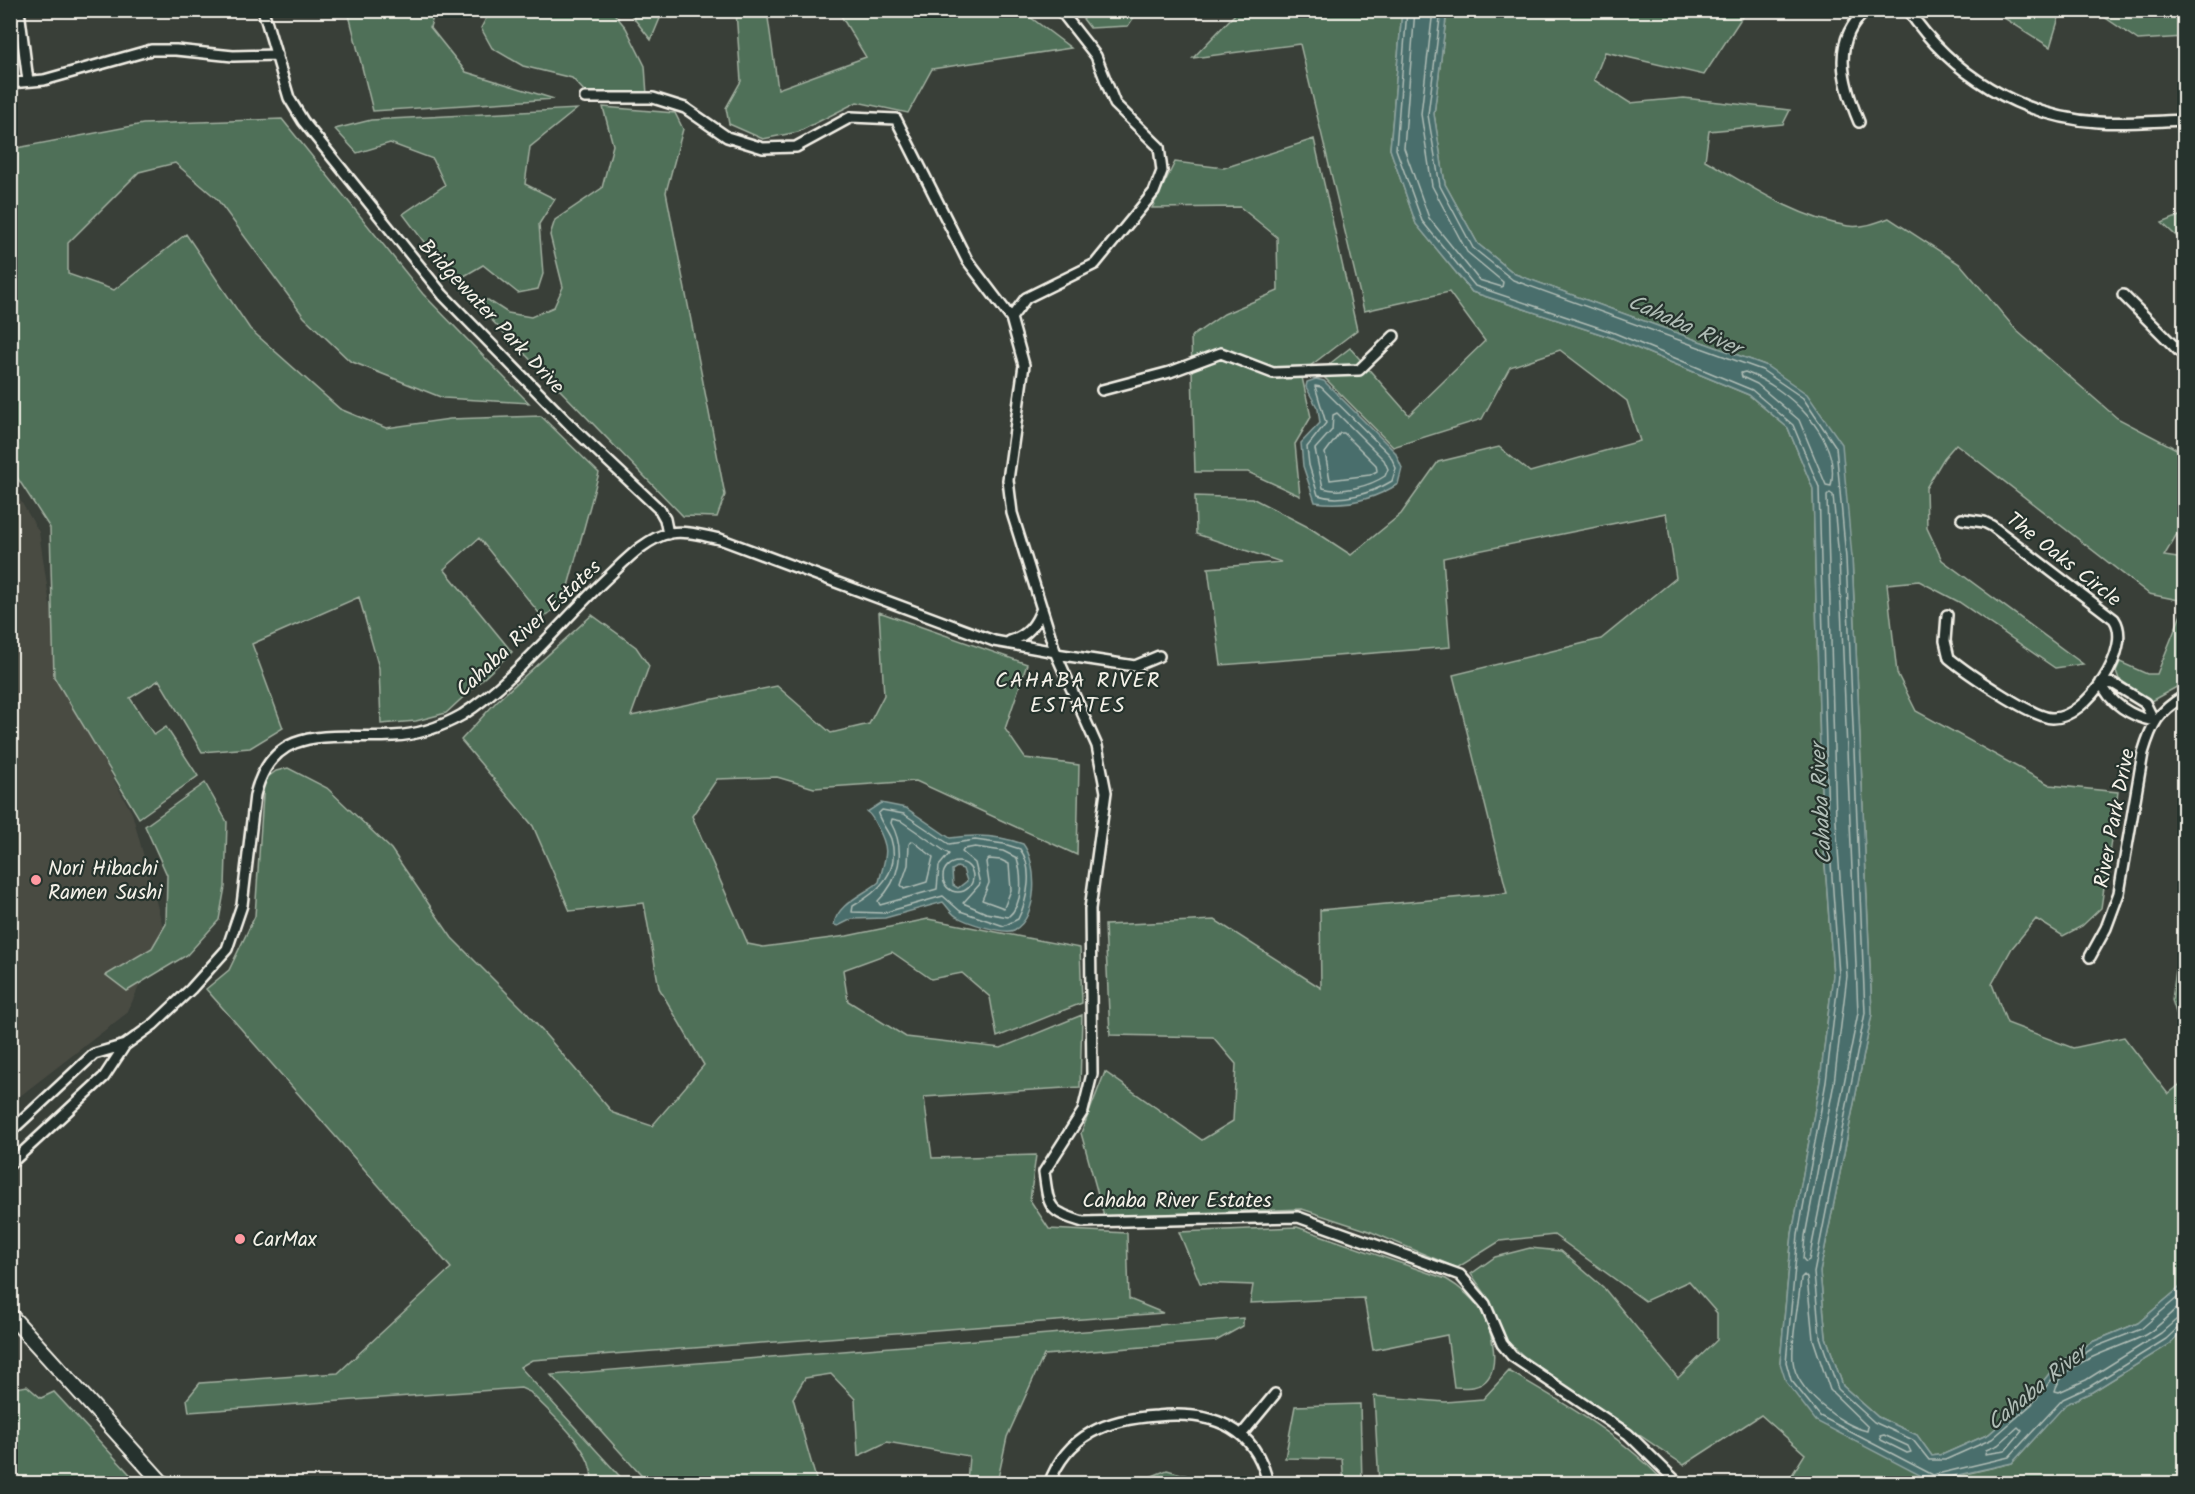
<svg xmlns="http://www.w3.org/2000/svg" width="2195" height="1494" viewBox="0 0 2195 1494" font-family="Kalam,sans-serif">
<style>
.built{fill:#494b43}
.green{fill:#4f6f59;stroke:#a2b0a0;stroke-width:1.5}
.water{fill:#496e6c;stroke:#8da29e;stroke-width:1.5;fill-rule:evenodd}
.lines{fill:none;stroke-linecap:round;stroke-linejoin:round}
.shore{stroke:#b0bdb6;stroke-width:1.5}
.minor-casing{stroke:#f4f1e8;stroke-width:14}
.secondary-casing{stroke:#f4f1e8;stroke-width:18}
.minor{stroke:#26332d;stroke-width:9}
.secondary{stroke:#26332d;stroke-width:14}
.poi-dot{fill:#ff9aa2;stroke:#26332d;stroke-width:2}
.labels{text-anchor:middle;stroke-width:4.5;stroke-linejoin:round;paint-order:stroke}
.street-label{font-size:21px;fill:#f4f1e8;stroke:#26332d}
.poi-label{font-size:21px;fill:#f4f1e8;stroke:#26332d;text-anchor:start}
.water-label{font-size:22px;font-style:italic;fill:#b0bdb6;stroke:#26332d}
.neighbourhood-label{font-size:22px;letter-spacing:1.5px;fill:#f4f1e8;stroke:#26332d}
</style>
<rect width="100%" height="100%" fill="#393f38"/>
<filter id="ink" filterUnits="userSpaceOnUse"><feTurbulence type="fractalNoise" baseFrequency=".0167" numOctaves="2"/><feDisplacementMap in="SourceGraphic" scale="12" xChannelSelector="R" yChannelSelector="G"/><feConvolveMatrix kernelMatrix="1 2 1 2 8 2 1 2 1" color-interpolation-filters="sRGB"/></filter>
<g filter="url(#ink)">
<!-- built -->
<path class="built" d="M 10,483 L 39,532 L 62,685 L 132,813 L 164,931 L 127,1013 L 11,1103 Z"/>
<!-- green -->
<path class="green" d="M 348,11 L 435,11 L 430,27 L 466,72 L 554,99 L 373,111 Z
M 490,11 L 612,11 L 626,28 L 645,66 L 647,95 L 588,95 L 572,78 L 523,66 L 492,48 L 481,28 Z
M 628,11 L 663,11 L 651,40 Z
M 736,11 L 767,11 L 778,89 L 866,57 L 838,11 L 917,11 L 919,17 L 934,11 L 1022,11 L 1071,48 L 932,69 L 908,113 L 857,102 L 798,132 L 763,139 L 729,124 L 726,108 L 741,81 Z
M 1077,11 L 1138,11 L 1128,26 L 1090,28 Z
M 1238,11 L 1402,11 L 1390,149 L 1416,224 L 1472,292 L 1610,337 L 1749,395 L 1788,428 L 1813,489 L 1822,822 L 1833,975 L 1820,1081 L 1792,1234 L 1780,1363 L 1953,1477 L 2012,1463 L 2066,1403 L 2092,1392 L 2170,1344 L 2184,1330 L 2184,1483 L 1860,1484 L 1819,1477 L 1816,1483 L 1787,1483 L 1805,1454 L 1761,1415 L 1684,1465 L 1528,1360 L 1504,1338 L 1489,1299 L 1471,1274 L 1495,1257 L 1530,1248 L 1561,1251 L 1603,1287 L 1678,1378 L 1717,1340 L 1717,1313 L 1689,1281 L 1645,1301 L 1554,1235 L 1500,1241 L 1457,1268 L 1369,1231 L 1302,1209 L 1104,1216 L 1081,1133 L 1105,1072 L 1202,1140 L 1233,1121 L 1236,1064 L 1213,1037 L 1110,1035 L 1105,925 L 1215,920 L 1321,988 L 1320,910 L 1507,893 L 1453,675 L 1601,639 L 1676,578 L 1666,513 L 1443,558 L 1450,647 L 1221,665 L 1208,568 L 1281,562 L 1196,534 L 1195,496 L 1252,498 L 1310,528 L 1351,555 L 1401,514 L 1438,462 L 1499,447 L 1530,472 L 1640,441 L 1627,401 L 1560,350 L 1510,367 L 1482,419 L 1393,447 L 1319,372 L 1350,348 L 1409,415 L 1485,341 L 1449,292 L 1364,311 L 1300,44 L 1193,58 Z
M 1447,11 L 1746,11 L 1704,75 L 1605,52 L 1594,80 L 1630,103 L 1684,98 L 1790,110 L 1783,124 L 1709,131 L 1705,160 C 1750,186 1797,218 1848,226 C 1862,228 1876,223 1889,218 L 1961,265 L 2017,331 L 2117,418 L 2184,453 L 2184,522 L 2164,556 L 2184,559 L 2184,601 L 2149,594 L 1956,444 L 1944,458 L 1926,488 L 1927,528 L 1942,560 L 2083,664 L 2055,668 L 1959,602 L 1919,581 L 1887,584 L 1897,673 L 1916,711 L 2050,785 L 2118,792 L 2101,908 L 2082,926 L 2063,936 L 2036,919 L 2012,948 L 1992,984 L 2007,1023 L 2073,1048 L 2124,1037 L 2168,1094 L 2184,1081 L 2184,1284 L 2138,1323 L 2092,1342 L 2057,1364 L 2028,1400 L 1989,1434 L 1944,1454 L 1932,1456 L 1917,1435 L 1878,1417 L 1843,1386 L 1826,1337 L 1820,1272 L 1872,1014 L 1852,557 L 1765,365 L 1515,274 L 1478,244 L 1445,184 L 1434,114 Z
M 1999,11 L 2061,11 L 2050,47 L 2001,16 Z
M 2088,11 L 2184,11 L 2184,37 L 2138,40 L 2104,17 Z
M 603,107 L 675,113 L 683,129 L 666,192 L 725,495 L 717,517 L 683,516 L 472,300 L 488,300 L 508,313 L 531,317 L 554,307 L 563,287 L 550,235 L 555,220 L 602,188 L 613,145 Z
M 577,109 L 530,147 L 525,184 L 555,199 L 539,224 L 543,274 L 538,289 L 518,293 L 483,265 L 454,282 L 403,214 L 445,185 L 433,159 L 390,143 L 357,153 L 335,129 L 371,120 Z
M 282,119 L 423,294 L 529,403 L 443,398 L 350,361 L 304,317 L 217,199 L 175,163 L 139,172 L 68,243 L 68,274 L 114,290 L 186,234 L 250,329 L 340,409 L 386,428 L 450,419 L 541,416 L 599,473 L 564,601 L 543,618 L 479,538 L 444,569 L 512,652 L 446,713 L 416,721 L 381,724 L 379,668 L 359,597 L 252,644 L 283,728 L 250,748 L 202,752 L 159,680 L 130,698 L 154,735 L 166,727 L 198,776 L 139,818 L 54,677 L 50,528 L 11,468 L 11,149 L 143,124 Z
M 1314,139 L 1357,330 L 1301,373 L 1311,417 L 1295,444 L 1300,496 L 1248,472 L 1195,472 L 1191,337 L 1224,314 L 1278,291 L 1277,237 L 1240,207 L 1152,208 L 1175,162 L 1224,168 Z
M 2184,214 L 2184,243 L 2162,223 Z
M 2184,607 L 2184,683 L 2151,701 L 2119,679 L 2116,671 L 2120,662 L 2147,674 L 2157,674 Z
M 879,612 L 1027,664 L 1005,729 L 1025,758 L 1079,765 L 1077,855 L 916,781 L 814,788 L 777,777 L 717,779 L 692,816 L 748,944 L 763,947 L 847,936 L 928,919 L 1080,948 L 1082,1003 L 997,1037 L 990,997 L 962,973 L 931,979 L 892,952 L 843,970 L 848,1001 L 906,1037 L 1001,1048 L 1082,1015 L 1080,1087 L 924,1097 L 932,1158 L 1036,1155 L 1030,1200 L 1049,1229 L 1127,1233 L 1129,1299 L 1163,1313 L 532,1360 L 520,1367 L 626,1483 L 592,1483 C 594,1447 553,1417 530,1392 L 521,1388 L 189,1412 L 187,1399 L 200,1383 L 338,1373 L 451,1268 L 206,989 L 229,970 L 255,916 L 264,780 L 276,771 L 288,768 L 327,788 L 391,849 L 452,938 L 525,1011 L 613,1113 L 652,1126 L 704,1065 L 659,988 L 644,903 L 570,911 L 533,826 L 461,740 L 497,701 L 592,615 L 636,647 L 649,666 L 631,716 L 777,686 L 831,733 L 869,724 L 884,695 Z
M 205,783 L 227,822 L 225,887 L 219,920 L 187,955 L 127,991 L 106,975 L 152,948 L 166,924 L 167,875 L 145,826 Z
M 2184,910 L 2184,1038 L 2172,1000 Z
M 1297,1227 L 1446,1279 C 1460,1287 1475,1300 1483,1314 C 1493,1333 1505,1381 1473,1387 C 1467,1388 1460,1387 1454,1387 L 1447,1335 L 1373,1350 L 1364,1298 L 1250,1303 L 1253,1285 L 1200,1283 L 1179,1232 Z
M 1243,1318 L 1243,1326 L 1216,1341 L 1044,1355 L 1007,1437 L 997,1483 L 967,1483 L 969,1456 L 887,1442 L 858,1456 L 855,1399 L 831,1374 L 805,1378 L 793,1398 L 816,1479 L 812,1483 L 648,1483 L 551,1375 Z
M 1509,1371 C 1560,1401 1626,1438 1665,1483 L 1379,1483 L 1374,1396 L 1445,1402 L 1483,1399 Z
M 27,1386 L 41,1398 L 54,1392 L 138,1483 L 11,1483 L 11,1389 Z
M 1360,1404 L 1362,1483 L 1344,1483 L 1342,1459 L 1285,1458 L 1295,1406 Z
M 1167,1470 L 1206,1481 L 1205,1483 L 1135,1483 Z"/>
<!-- water -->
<path class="water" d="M 1402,11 L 1447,11 L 1434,114 L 1445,184 L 1478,244 L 1515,274 L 1765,365 L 1807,394 L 1842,444 L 1852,557 L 1872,1014 L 1820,1272 L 1826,1337 L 1843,1386 L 1878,1417 L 1917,1435 L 1932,1456 L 1944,1454 L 1989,1434 L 2028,1400 L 2057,1364 L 2092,1342 L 2138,1323 L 2184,1284 L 2184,1330 L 2170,1344 L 2092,1392 L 2066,1404 L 2012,1463 L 1931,1481 L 1816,1421 L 1786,1382 L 1780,1363 L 1792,1234 L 1820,1081 L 1833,975 L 1822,822 L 1813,489 L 1788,428 L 1749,395 L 1610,337 L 1472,292 L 1416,224 L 1390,149 Z
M 1316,379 L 1324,381 L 1395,452 L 1402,468 L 1398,484 C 1373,500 1344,506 1315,502 L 1303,466 L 1301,443 L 1320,423 L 1318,409 L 1306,387 L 1307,382 Z
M 881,803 L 906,808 L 950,838 C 976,834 999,835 1023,844 C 1038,863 1039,917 1014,930 C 1004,935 965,922 956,916 C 951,913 947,906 943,902 L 885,918 L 852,919 L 838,926 L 834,925 C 836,904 865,894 879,882 C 885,857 891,852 878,828 C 874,822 873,816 867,812 ZM 957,867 L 963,869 L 967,881 L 958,888 L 953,885 L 952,870 Z"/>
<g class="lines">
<!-- shore -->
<path class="shore" d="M 1407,10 L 1396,149 L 1422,221 L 1475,286 L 1612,332 L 1752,390 L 1793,425 L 1819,487 L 1828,821 L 1839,975 L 1826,1082 L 1798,1235 L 1786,1362 L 1791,1380 L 1820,1416 L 1933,1475 L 2009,1457 L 2063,1399 L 2089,1387 L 2166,1339 L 2179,1327 L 2184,1326
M 1415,10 L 1404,148 L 1429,218 L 1479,280 L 1502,287 L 1503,282 L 1467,252 L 1432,186 L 1421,114 L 1433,10
M 1441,10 L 1428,115 L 1440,186 L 1473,248 L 1513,280 L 1762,370 L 1803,398 L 1836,447 L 1846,558 L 1865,1013 L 1814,1273 L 1820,1337 L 1838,1389 L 1874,1422 L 1913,1440 L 1929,1460 L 1945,1460 L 1992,1439 L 2032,1404 L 2061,1368 L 2095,1347 L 2141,1329 L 2184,1292
M 1745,372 C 1787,387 1842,437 1831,486 L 1826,485 L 1799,420 L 1757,384 L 1742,377 L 1741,373 Z
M 1315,386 L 1321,387 L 1390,455 L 1396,468 L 1392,481 C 1372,493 1341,503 1318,495 L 1309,465 L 1307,447 L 1326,423 Z
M 1337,413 L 1384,460 L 1388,469 L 1385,476 C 1370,486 1341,494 1323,488 L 1315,449 L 1332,430 L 1333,415 Z
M 1340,433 L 1344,433 L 1376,465 L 1377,471 L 1370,475 L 1330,480 L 1325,453 Z
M 1830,493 L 1833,495 L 1839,558 L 1858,1013 L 1809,1260 L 1806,1262 L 1803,1259 L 1805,1236 L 1834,1083 L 1847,976 L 1836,821 L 1827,496 Z
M 882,810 L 904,814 L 949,844 L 975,840 L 1004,844 L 1020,849 C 1034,868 1028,899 1018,919 L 1004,926 L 960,911 L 943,896 L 883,913 L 852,912 L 853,906 C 878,892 901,872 891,839 C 888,831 881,823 878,814 Z
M 892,819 L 901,821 L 949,854 L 939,866 L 937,889 L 880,905 L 878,901 C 900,880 906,850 891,823 Z
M 913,841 L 933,857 L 927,882 L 904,889 L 901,885 L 908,865 L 909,844 Z
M 975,847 L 1003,851 L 1017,858 C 1022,876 1024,904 1008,917 L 986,913 L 963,903 L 980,884 L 975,863 L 962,852 L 964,849 Z
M 989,859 L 1001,860 L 1009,864 L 1011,890 L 1004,908 L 982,900 L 989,883 L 986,862 Z
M943 877a15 15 0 1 1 30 0a15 15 0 1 1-30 0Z
M 1804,1275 L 1807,1278 L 1813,1339 L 1830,1390 L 1868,1427 L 1867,1431 C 1840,1425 1796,1391 1793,1361 C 1791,1335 1799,1304 1801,1278 Z
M 2184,1302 C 2172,1313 2159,1327 2145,1335 C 2120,1349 2062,1360 2055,1391 L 2059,1392 L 2086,1380 L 2161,1333 L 2176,1320 L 2184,1318
M 2018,1427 L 2022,1431 L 2005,1451 L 1985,1454 L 1986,1450 L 1998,1445 Z
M 1884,1435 L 1908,1446 L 1911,1452 L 1907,1453 L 1881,1440 L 1880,1436 Z"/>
<!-- minor casing -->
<g class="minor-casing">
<path id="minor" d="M 19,10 L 28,81
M 263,10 L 289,98 L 303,121 L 443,295 L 574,429 L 660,510 L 665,519 L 668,534
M 1908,10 C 1951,74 2020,117 2098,122 C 2126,124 2156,121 2184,120
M 10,83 L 44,80 L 151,50 L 176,50 L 233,56 L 277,55
M 585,98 L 653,98 L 685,108 L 727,137 L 763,148 L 796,147 L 851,117 L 896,119 L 967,260 L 1011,318 L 1024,365 L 1008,480 L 1012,513 L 1056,654 L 1097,746 L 1106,792 L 1090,909 L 1092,1074 L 1083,1111 L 1044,1172 C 1049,1207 1047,1211 1083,1222 L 1298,1217 L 1460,1275 L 1485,1304 L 1502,1344 L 1512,1356 L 1628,1434 L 1679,1484
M 1859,122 C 1843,84 1830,40 1867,10
M 2123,295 L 2184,356
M 1011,318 L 1026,298 L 1095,264 L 1154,192 L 1162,171 L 1159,147 L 1115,104 L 1096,56 L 1060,10
M 1102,390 L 1170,372 L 1221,353 L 1273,373 L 1359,370 L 1394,336
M 1947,615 L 1945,641 L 1949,658 C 1966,672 2034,719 2053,718 C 2086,718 2134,648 2114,619 L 1992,526 L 1984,522 L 1962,519
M 1010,641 C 1028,636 1036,624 1042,608
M 1056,654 L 1135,666 L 1159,656
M 2101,682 L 2114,684 L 2145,703 L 2154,721 C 2132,717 2109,703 2101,682 Z
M 2090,957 L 2106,928 L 2119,893 L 2143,753 C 2152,723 2158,712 2184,696
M 125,1045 L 154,1024 L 191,989 L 227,949 L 242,905 L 255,795 C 274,720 334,740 393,736 C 417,735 441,727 462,715 C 514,682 562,620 608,577 C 625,561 646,538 670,533 C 686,530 704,536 720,539 L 994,641 L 1056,652
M 10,1132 L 94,1054 L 125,1045 L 104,1077 L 10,1164
M 1242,1434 L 1275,1394
M 1049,1484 C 1067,1434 1108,1419 1157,1416 C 1210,1411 1256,1425 1268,1484"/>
</g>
<!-- secondary casing -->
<g class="secondary-casing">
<path id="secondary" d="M 10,1315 L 163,1484"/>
</g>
<!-- minor -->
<use href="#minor" class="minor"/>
<!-- secondary -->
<use href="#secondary" class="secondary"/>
</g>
</g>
<!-- markers -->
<g class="poi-dot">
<circle cx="36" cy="880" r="6"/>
<circle cx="240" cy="1239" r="6"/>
</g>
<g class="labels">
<!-- street labels -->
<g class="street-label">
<text transform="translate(492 316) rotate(47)" y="7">Bridgewater Park Drive</text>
<text transform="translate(2064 559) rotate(38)" y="7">The Oaks Circle</text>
<text transform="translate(528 628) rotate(-43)" y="7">Cahaba River Estates</text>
<text transform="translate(2114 818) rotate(-79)" y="7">River Park Drive</text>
<text x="1177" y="1207">Cahaba River Estates</text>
</g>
<!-- poi labels -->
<g class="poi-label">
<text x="48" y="875">Nori Hibachi<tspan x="48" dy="24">Ramen Sushi</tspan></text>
<text x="252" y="1246">CarMax</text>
</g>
<!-- water labels -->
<g class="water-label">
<text transform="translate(1685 324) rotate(24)" y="8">Cahaba River</text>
<text transform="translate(1820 804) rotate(-93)" y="8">Cahaba River</text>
<text transform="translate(2036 1387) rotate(-39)" y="8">Cahaba River</text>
</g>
<!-- neighbourhood labels -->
<g class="neighbourhood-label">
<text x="1078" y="687">CAHABA RIVER<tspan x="1078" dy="25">ESTATES</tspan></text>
</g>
</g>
<!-- margin -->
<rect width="2195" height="1494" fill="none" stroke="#26332d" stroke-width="36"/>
<rect x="18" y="18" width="2159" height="1458" fill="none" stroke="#f4f1e8" stroke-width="2" filter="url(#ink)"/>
</svg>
